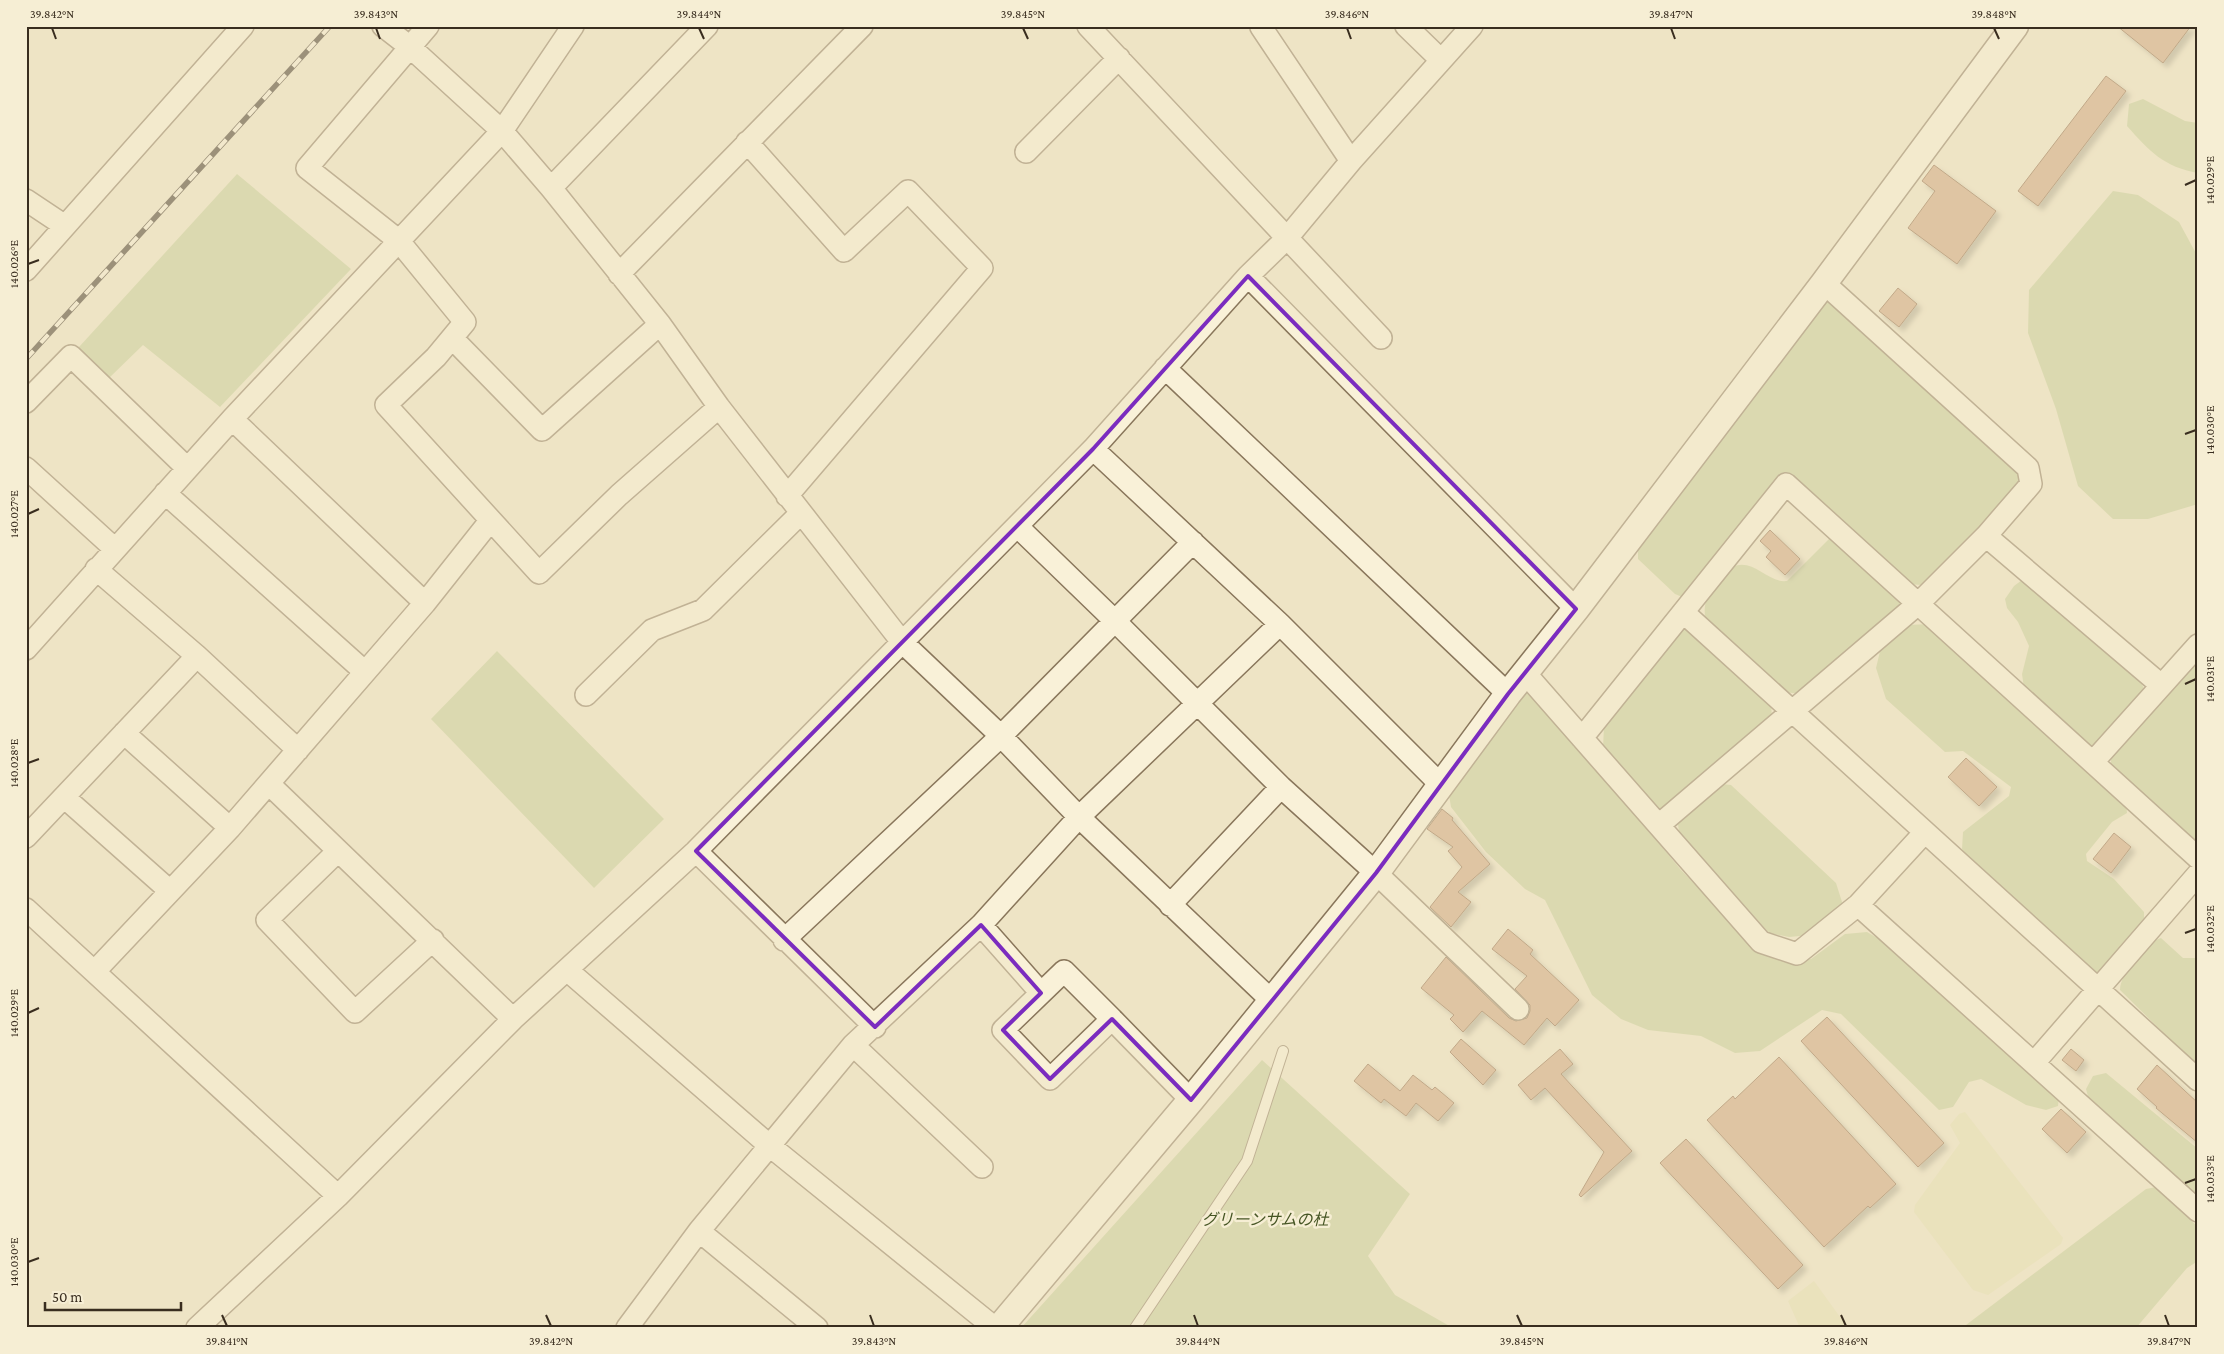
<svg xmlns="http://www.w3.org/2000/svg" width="2224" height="1354" viewBox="0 0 2224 1354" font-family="'Crimson Pro','Noto Sans JP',serif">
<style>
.farmland{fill:#e4dfb2}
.green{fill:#c4cd98}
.building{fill:#cda17a;stroke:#896140;filter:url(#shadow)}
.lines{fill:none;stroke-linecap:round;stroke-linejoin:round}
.service-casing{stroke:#89765b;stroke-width:12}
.minor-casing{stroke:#89765b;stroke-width:24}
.tertiary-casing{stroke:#89765b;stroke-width:29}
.service{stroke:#f9f1d8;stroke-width:10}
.minor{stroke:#f9f1d8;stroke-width:21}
.tertiary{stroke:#f9f1d8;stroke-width:26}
.rail-casing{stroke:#392d1f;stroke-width:5.5}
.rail{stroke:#f6eed4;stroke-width:4;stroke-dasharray:11;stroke-linecap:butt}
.marked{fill:none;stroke:#7b2cbf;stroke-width:4;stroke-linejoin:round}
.ticks{fill:none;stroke:#392d1f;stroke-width:2}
.labels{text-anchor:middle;stroke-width:5;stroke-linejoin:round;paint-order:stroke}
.park-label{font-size:16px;font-style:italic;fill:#475625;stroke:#f6eed4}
.neatline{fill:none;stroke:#392d1f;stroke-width:2}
.ticks-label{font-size:12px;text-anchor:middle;fill:#392d1f}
</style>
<defs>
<filter id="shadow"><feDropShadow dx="4.5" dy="4.5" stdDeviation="2.5" flood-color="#0004"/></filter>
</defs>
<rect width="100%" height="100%" fill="#eee4c5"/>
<!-- farmland -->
<path class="farmland" d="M 1965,1112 L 2063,1238 L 2061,1244 L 1988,1295 L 1973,1290 L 1914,1212 L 1915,1205 L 1960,1143 L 1950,1125 L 1959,1114 Z
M 1814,1281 L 1848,1328 L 1800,1328 L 1788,1301 Z"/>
<!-- green -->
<path class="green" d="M 2143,99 L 2185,121 L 2198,123 L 2198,173 C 2164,167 2149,151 2127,126 L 2129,104 Z
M 237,174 L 351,269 L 220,407 L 143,345 L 107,380 L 79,347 Z
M 2113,191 L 2138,195 L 2179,222 L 2198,257 L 2198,504 L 2148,519 L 2113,519 L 2078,486 L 2056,409 L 2028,333 L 2029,290 Z
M 1831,298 L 2015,465 L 2021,483 L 2010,497 L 1922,585 L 1906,584 L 1793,479 L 1687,599 L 1675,594 L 1638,559 L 1638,542 L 1823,302 Z
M 1831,537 L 1901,596 L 1904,607 L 1801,694 L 1784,692 L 1705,621 C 1704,599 1706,599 1718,581 C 1745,543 1764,584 1787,581 Z
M 2022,580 L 2140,680 L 2145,691 L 2100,745 L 2086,746 L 2024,688 L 2022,674 L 2029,646 L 2018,622 L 2007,608 L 2005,599 L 2014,586 Z
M 1681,623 L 1771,703 L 1772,718 L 1660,810 L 1648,806 L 1603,747 L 1604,727 Z
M 1930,624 L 2126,801 L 2127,813 L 2112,822 L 2086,854 L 2087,861 L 2114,879 L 2144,912 L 2144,919 L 2102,971 L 2095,974 L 1968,857 L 1962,849 L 1963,832 L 2009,796 L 2011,787 L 1963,751 L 1945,752 L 1886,699 L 1876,668 L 1883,639 L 1907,625 Z
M 497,651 L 664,819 L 594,888 L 431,719 Z
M 2198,661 L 2198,845 L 2111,769 L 2111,755 Z
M 1531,688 L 1681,870 L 1735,926 L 1791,960 L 1811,959 L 1845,934 L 1867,932 L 1891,946 L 2059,1096 L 2058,1106 L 2046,1110 L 2026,1105 L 1981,1079 L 1969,1082 L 1953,1107 L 1939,1110 L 1841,1014 L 1822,1010 L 1760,1051 L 1735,1053 L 1701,1036 L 1648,1030 L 1621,1019 L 1592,995 L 1545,900 L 1525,889 L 1486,852 L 1451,807 L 1449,795 L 1523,689 Z
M 1722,784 L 1731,785 L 1836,883 L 1843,905 L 1811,935 L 1789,937 L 1769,933 L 1679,832 L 1678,824 Z
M 2161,938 L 2183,958 L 2198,958 L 2198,1067 L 2120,990 C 2120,974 2146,942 2161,938 Z
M 1262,1060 L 1410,1194 L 1368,1256 L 1395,1295 L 1453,1328 L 1021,1328 Z
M 2106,1073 L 2198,1149 L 2198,1198 L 2089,1100 L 2086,1089 L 2093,1076 Z
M 2156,1187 L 2198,1227 L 2198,1261 L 2187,1268 L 2136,1328 L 1962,1328 L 2146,1189 Z"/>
<!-- building -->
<path class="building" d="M 2117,26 L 2191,26 L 2163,63 Z
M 2106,76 L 2126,91 L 2038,206 L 2018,191 Z
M 1934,165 L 1996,211 L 1957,264 L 1908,228 L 1935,191 L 1922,181 Z
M 1898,288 L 1917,304 L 1899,327 L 1879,311 Z
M 1770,530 L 1800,559 L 1785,575 L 1766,557 L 1771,551 L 1760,541 Z
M 1966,758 L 1997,787 L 1979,806 L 1948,777 Z
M 1442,809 L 1453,818 L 1452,820 L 1490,864 L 1458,892 L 1471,902 L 1451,927 L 1430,907 L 1462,867 L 1448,851 L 1453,847 L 1427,829 Z
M 2114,833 L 2131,847 L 2111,873 L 2093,859 Z
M 1508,929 L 1533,950 L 1530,954 L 1579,1000 L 1555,1026 L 1547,1018 L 1524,1045 L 1482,1011 L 1463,1032 L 1450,1019 L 1454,1015 L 1421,988 L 1446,957 L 1509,1018 L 1516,1021 L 1527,1018 L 1530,1011 L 1530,1005 L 1515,989 L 1527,976 L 1492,949 Z
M 1827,1017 L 1944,1143 L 1918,1167 L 1801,1041 Z
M 1461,1039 L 1496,1070 L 1483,1085 L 1450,1052 Z
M 1560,1049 L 1573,1064 L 1561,1074 L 1632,1151 L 1581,1197 L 1579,1195 L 1604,1152 L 1545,1088 L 1531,1100 L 1518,1085 Z
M 2071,1049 L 2084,1060 L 2076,1071 L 2062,1060 Z
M 1779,1057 L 1896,1184 L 1870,1208 L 1868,1206 L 1824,1247 L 1707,1120 L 1733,1096 L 1735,1099 Z
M 1368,1064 L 1400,1091 L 1413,1075 L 1432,1090 L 1435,1087 L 1454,1103 L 1438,1121 L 1416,1103 L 1406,1116 L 1384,1099 L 1381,1103 L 1354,1081 Z
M 2157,1065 L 2198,1103 L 2198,1143 L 2156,1108 L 2157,1107 L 2137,1089 Z
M 2061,1109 L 2086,1132 L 2067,1153 L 2042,1129 Z
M 1686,1139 L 1803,1265 L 1778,1289 L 1660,1163 Z"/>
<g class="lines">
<!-- service casing -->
<g class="service-casing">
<path id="service" d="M 1135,1328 L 1247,1161 L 1283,1051"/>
</g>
<!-- minor casing -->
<g class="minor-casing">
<path id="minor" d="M 383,26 L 410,47 L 502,131 L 551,188 L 660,324 L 719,407 L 902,642 L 1001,736 L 1079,817 L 1272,1001
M 428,26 L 307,168 L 398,240 L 465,322 L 436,357 L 386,405 L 539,573 L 619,495 L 719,407
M 1088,26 L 1381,338
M 1406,26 L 1441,60
M 1261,27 L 1351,161
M 747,142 L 844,251 L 908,191 L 982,268 L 787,496
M 1026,152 L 1119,58
M 551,188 L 707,26
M 26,200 L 65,226
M 26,270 L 243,26
M 619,274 L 862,26
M 1248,276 L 1576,609
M 452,338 L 542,430 L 660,324
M 1165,368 L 1508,694
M 26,402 L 71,356 L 187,468
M 232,419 L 425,603
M 1093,449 L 1280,624 L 1441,785
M 26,468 L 115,549
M 165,493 L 365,672
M 1017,526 L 1114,620 L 1281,787 L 1376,873 L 1518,1009
M 1986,536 L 2161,685
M 96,569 L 197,656 L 298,750
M 1683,612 L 2198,1080
M 26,649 L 232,419 L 502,131 L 573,26
M 1525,673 L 1761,942 L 1797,954 L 1858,905 L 1925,832
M 586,695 L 652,630 L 703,610 L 801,513
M 124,733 L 230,828
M 1582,738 L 1786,484 L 2198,858
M 2093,762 L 2198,645
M 269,784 L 513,1019
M 64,797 L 170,891
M 1659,825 L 1919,603 L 1986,536 L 2031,484 L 2028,468 L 1824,283
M 26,837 L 197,656
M 338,851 L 267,920 L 355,1012 L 433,940
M 696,851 L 875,1027
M 1170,905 L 1281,787
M 1858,905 L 2198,1211
M 26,909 L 338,1196
M 981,925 L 1041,993
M 784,940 L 1001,736 L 1193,542
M 567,970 L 770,1146 L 995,1328
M 95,971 L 230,828 L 425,603 L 490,521
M 1064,971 L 1112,1019 L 1050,1079 L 1003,1030 Z
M 1112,1019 L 1191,1100
M 853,1045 L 982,1167
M 2034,1063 L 2198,874
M 699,1231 L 817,1328
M 197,1328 L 338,1196 L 513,1019 L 696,851 L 1093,449 L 1248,276 L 1287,238 L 1351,161 L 1472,26
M 627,1328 L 699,1231 L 853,1045 L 981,925 L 1079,817 L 1280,624"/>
</g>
<!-- tertiary casing -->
<g class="tertiary-casing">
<path id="tertiary" d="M 999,1328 L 1191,1100 L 1376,873 L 1508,694 L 1576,609 L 1824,283 L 2015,26"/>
</g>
<!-- service -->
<use href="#service" class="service"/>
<!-- minor -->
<use href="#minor" class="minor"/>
<!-- tertiary -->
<use href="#tertiary" class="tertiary"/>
<!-- rail casing -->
<g class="rail-casing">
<path id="rail" d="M 26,359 L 330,26"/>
</g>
<!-- rail -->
<use href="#rail" class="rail"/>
</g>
<!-- marked area -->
<path d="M0 0H2224V1354H0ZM 1248,276 L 1576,609 L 1508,694 L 1376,873 L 1191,1100 L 1112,1019 L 1050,1079 L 1003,1030 L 1041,993 L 981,925 L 875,1027 L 696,851 L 1093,449 Z" fill="#eee4c5" fill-opacity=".55" fill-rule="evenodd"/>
<path class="marked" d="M 1248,276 L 1576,609 L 1508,694 L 1376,873 L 1191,1100 L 1112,1019 L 1050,1079 L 1003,1030 L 1041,993 L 981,925 L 875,1027 L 696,851 L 1093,449 Z"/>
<!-- ticks -->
<path class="ticks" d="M 52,28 L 56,39M 376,28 L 380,39M 699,28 L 704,39M 1023,28 L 1028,39M 1347,28 L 1351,39M 1671,28 L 1675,39M 1994,28 L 1999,39M 2185,185 L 2196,180M 28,264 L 39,260M 2185,434 L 2196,430M 28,514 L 39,509M 2185,684 L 2196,679M 28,763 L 39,759M 2185,933 L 2196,929M 28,1013 L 39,1008M 2185,1183 L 2196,1179M 28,1262 L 39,1258M 222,1315 L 227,1326M 546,1315 L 551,1326M 870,1315 L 874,1326M 1194,1315 L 1198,1326M 1517,1315 L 1522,1326M 1841,1315 L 1846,1326M 2165,1315 L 2169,1326"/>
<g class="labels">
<!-- park labels -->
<g class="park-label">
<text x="1265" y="1225">グリーンサムの杜</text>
</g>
</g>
<!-- border -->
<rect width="2224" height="1354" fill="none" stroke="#f6eed4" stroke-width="55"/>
<!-- scale -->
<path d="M45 1302v8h136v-8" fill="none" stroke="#392d1f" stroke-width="2.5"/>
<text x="52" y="1302" font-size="15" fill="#392d1f" stroke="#f6eed4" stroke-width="4" paint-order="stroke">50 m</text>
<rect x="28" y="28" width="2168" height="1298" class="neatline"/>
<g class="ticks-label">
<text x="52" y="18">39.842°N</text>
<text x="376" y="18">39.843°N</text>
<text x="699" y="18">39.844°N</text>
<text x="1023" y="18">39.845°N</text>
<text x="1347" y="18">39.846°N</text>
<text x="1671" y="18">39.847°N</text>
<text x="1994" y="18">39.848°N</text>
<text transform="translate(2210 180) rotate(-90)" y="4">140.029°E</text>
<text transform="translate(14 264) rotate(-90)" y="4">140.026°E</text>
<text transform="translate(2210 430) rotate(-90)" y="4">140.030°E</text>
<text transform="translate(14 514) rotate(-90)" y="4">140.027°E</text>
<text transform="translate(2210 679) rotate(-90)" y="4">140.031°E</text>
<text transform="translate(14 763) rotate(-90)" y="4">140.028°E</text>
<text transform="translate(2210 929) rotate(-90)" y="4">140.032°E</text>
<text transform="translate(14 1013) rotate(-90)" y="4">140.029°E</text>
<text transform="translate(2210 1179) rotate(-90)" y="4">140.033°E</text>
<text transform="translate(14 1262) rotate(-90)" y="4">140.030°E</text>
<text x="227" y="1345">39.841°N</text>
<text x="551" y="1345">39.842°N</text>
<text x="874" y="1345">39.843°N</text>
<text x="1198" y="1345">39.844°N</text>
<text x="1522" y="1345">39.845°N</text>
<text x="1846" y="1345">39.846°N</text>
<text x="2169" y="1345">39.847°N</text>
</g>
</svg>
